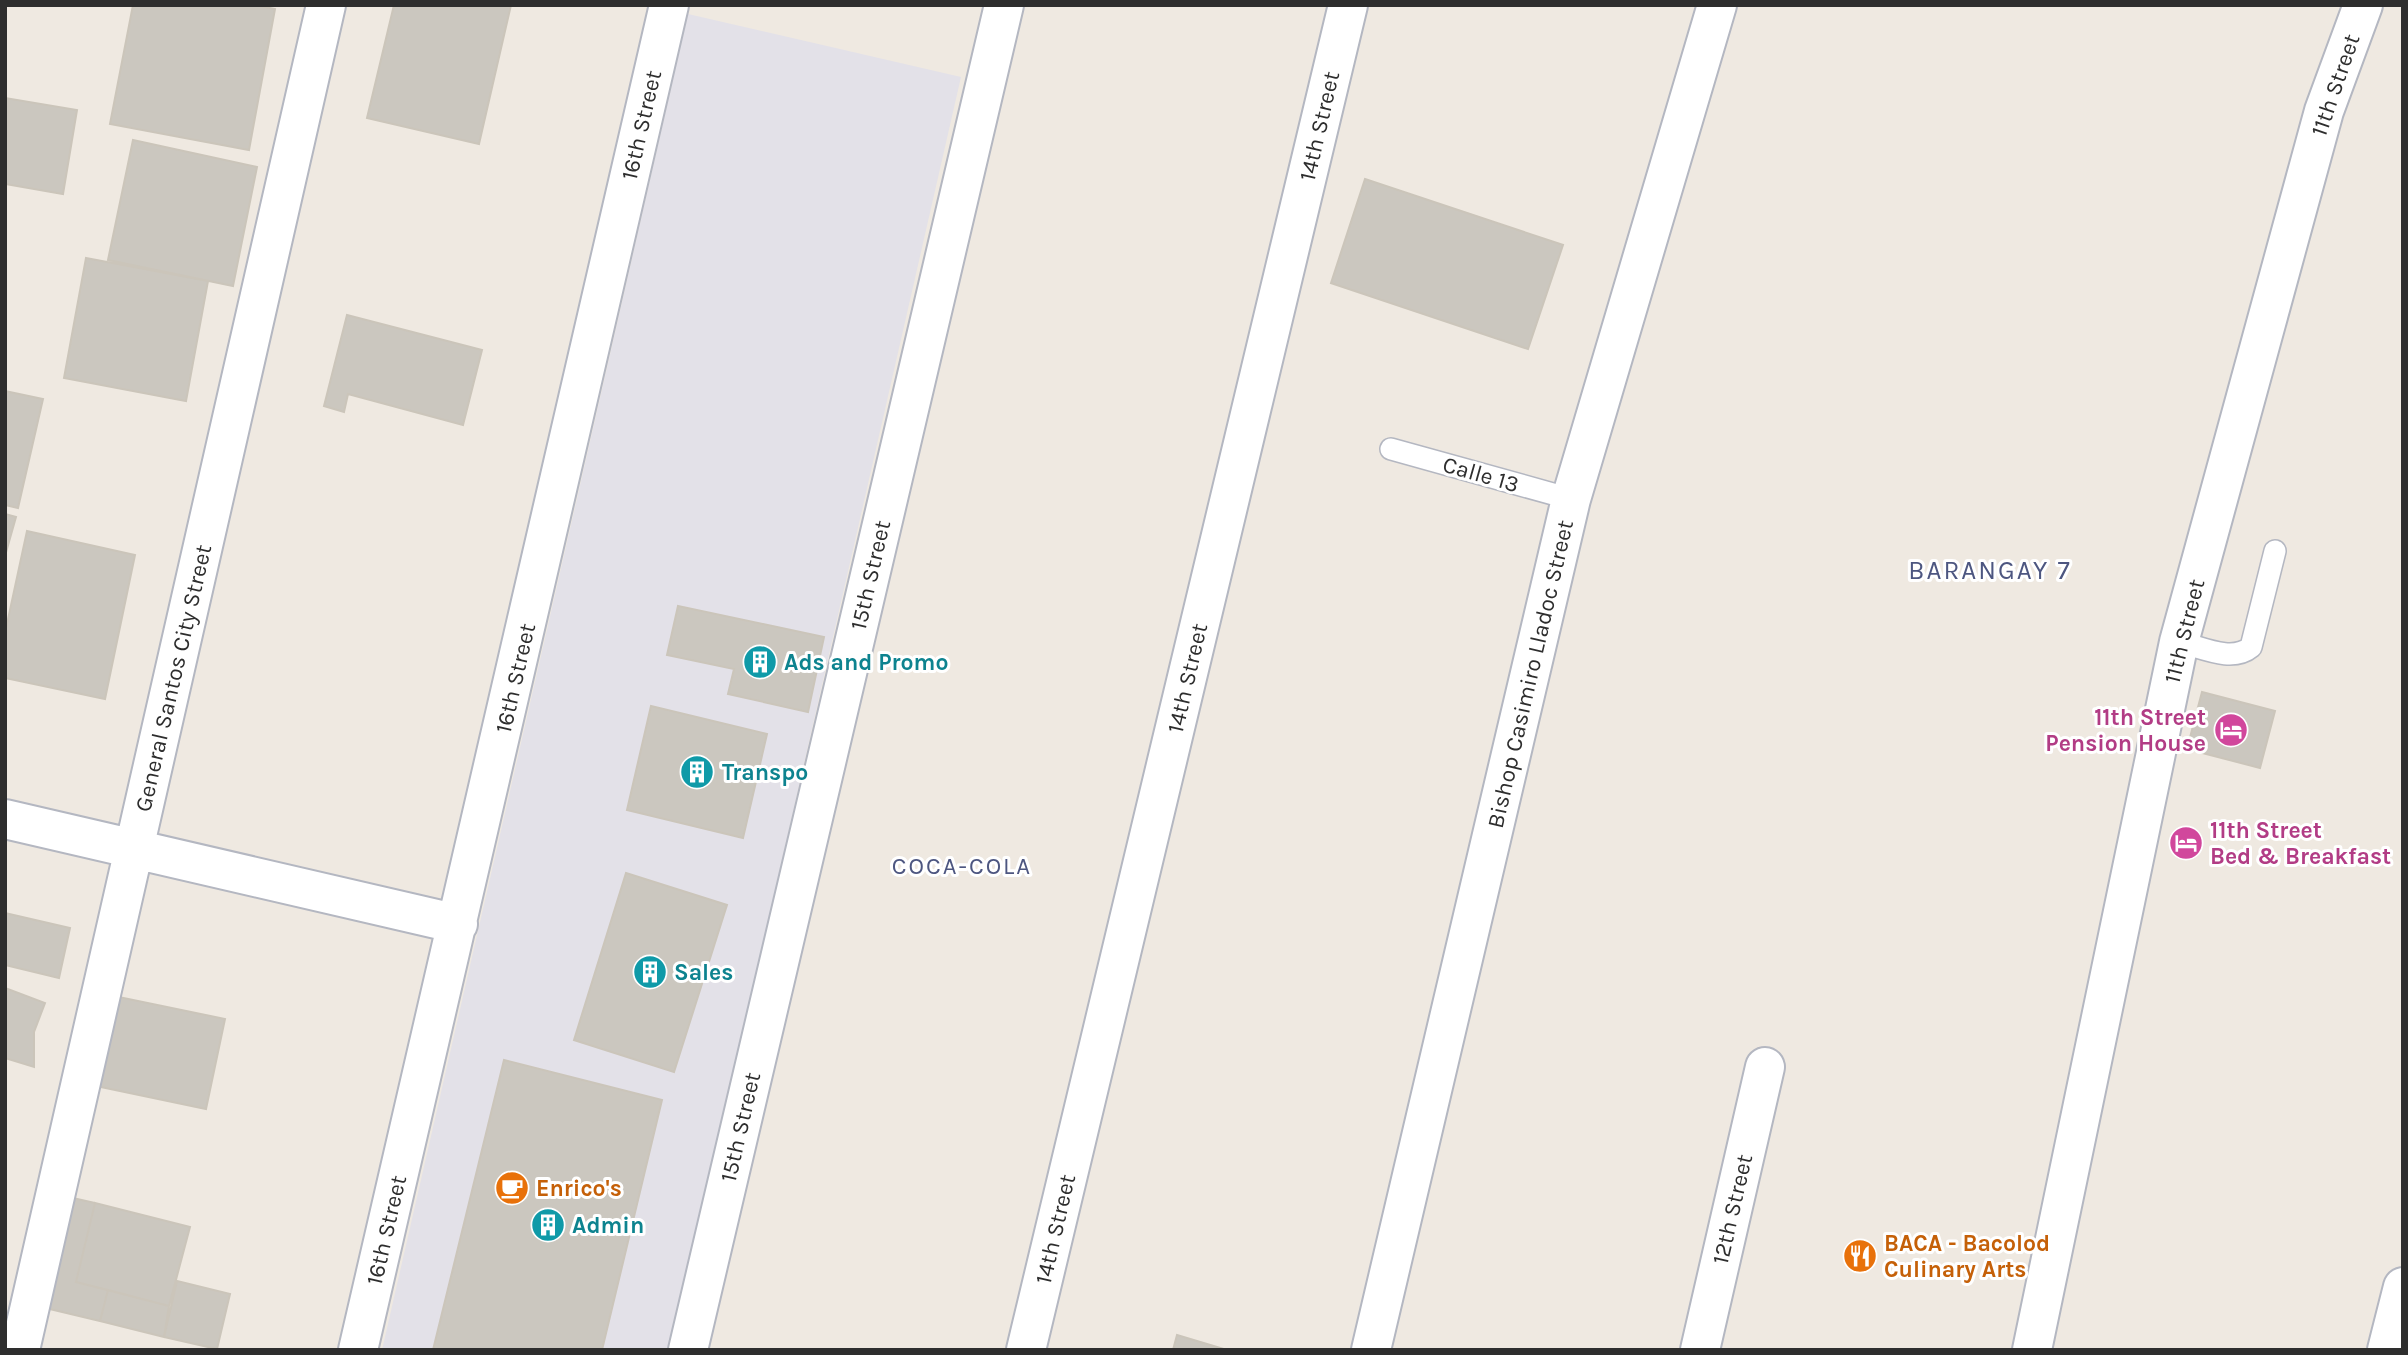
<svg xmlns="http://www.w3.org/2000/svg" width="2408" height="1355" viewBox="0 0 2408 1355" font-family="Karla,sans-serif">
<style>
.industrial{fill:#e3e1e8}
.building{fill:#cbc7bf;stroke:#cbc5ba;stroke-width:2}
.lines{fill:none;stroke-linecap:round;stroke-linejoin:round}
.lane-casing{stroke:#b4b7c1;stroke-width:24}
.street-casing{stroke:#b4b7c1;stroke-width:42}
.secondary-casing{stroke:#b4b7c1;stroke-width:42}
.lane{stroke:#fff;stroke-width:21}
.street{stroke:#fff;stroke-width:38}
.secondary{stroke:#fff;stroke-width:38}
.labels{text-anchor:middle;stroke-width:6;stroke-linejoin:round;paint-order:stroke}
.street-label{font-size:23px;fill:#2e2e2e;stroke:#fff}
.culture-label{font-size:23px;font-weight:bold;fill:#0d838f;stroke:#fff;text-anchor:start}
.hotel-label{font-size:23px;font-weight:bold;fill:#b23c85;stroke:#fff;text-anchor:end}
.food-label{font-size:23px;font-weight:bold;fill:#c56008;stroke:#fff;text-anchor:start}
.neighbourhood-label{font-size:24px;letter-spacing:2px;fill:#4d5680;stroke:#fff}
.quarter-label{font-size:26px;letter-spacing:2px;fill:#4d5680;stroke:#fff}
</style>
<rect width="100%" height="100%" fill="#efe9e1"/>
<!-- industrial -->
<path class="industrial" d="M 688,14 L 961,77 L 670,1350 L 382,1350 Z"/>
<!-- building -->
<path class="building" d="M 133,5 L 255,5 L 275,9 L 249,150 L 110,124 Z
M 394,5 L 511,5 L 479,144 L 367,118 Z
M 5,98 L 77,110 L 63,194 L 5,184 Z
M 133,140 L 257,167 L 233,286 L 108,260 Z
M 1365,179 L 1563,245 L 1528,349 L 1331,283 Z
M 86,258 L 208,281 L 186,401 L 64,378 Z
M 347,315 L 482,350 L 463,425 L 348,394 L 344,412 L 324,406 Z
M 5,391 L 43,399 L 18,508 L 5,505 Z
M 5,514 L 16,517 L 5,556 Z
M 27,531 L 135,555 L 105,699 L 5,678 L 5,633 Z
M 678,606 L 824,637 L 808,712 L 728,694 L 734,669 L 667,655 Z
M 2202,692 L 2275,711 L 2260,768 L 2187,749 Z
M 651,706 L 767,734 L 743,838 L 627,810 Z
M 626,873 L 727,905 L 674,1072 L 574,1040 Z
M 5,913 L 70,928 L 59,978 L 5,965 Z
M 5,988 L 45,1003 L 34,1032 L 34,1067 L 5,1058 Z
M 109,995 L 225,1019 L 206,1109 L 91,1085 Z
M 504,1060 L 662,1100 L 602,1350 L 433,1350 Z
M 64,1196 L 95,1203 L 76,1282 L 108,1290 L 100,1321 L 37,1306 Z
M 95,1203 L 190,1227 L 169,1306 L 76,1282 Z
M 177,1281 L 230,1294 L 217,1349 L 164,1337 Z
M 108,1290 L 169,1306 L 164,1337 L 100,1321 Z
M 1177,1335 L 1227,1350 L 1173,1350 Z"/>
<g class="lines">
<!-- lane casing -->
<g class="lane-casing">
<path id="lane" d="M 1391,449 L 1571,499
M 2179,642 C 2201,647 2232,663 2251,647 L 2275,551"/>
</g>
<!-- street casing -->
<g class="street-casing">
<path id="street" d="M 5,819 L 458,924
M 20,1350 L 326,5
M 358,1350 L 669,5
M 688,1350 L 1004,5
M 1026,1350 L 1348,5
M 1700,1350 L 1765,1067
M 2032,1350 L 2179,642 L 2324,111 L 2363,5
M 2387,1350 L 2403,1287"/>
</g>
<!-- secondary casing -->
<g class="secondary-casing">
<path id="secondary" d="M 1371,1350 L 1571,499 L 1717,5"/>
</g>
<!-- lane -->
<use href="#lane" class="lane"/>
<!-- street -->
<use href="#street" class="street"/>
<!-- secondary -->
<use href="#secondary" class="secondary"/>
</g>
<!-- icons -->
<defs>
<g id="building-disc" transform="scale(1.75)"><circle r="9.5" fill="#0f9aa8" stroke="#fff"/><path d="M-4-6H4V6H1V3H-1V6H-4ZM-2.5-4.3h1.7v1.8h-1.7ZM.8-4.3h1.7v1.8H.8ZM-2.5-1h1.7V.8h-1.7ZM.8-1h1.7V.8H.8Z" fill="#fff"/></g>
<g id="hotel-disc" transform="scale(1.75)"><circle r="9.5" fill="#d1479c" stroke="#fff"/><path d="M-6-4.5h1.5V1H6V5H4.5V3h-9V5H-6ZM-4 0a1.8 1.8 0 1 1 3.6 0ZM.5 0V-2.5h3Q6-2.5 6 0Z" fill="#fff"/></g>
<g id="cafe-disc" transform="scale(1.75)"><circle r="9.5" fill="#e8710a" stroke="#fff"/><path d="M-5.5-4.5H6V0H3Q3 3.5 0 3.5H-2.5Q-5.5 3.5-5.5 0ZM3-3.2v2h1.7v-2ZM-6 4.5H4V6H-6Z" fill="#fff"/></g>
<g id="restaurant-disc" transform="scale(1.75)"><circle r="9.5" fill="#e8710a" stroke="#fff"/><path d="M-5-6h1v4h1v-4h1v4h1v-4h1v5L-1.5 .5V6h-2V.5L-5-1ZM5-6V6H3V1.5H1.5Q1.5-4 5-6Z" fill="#fff"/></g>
</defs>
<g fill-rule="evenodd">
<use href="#building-disc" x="760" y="662"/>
<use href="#hotel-disc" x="2231" y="730"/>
<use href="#building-disc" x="697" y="772"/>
<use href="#hotel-disc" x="2186" y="843"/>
<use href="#building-disc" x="650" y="972"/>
<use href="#cafe-disc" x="512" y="1188"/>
<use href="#building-disc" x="548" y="1225"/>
<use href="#restaurant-disc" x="1860" y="1256"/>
</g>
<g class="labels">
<!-- street labels -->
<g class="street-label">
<text transform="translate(2335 85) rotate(-71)" y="8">11th Street</text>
<text transform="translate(641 125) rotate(-77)" y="8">16th Street</text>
<text transform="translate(1319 126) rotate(-77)" y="8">14th Street</text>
<text transform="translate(1481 474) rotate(16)" y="8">Calle 13</text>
<text transform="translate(870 575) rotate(-77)" y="8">15th Street</text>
<text transform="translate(2184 631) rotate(-76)" y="8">11th Street</text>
<text transform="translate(1530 674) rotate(-77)" y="8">Bishop Casimiro Lladoc Street</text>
<text transform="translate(173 678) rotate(-77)" y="8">General Santos City Street</text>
<text transform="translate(515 678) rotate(-77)" y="8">16th Street</text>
<text transform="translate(1187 678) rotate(-77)" y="8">14th Street</text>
<text transform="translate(740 1127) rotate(-77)" y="8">15th Street</text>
<text transform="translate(1732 1209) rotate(-77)" y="8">12th Street</text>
<text transform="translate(1055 1229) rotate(-77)" y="8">14th Street</text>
<text transform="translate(386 1230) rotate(-77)" y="8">16th Street</text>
</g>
<!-- culture labels -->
<g class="culture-label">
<text x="784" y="670">Ads and Promo</text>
<text x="722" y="780">Transpo</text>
<text x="674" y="980">Sales</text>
<text x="572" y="1233">Admin</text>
</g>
<!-- hotel labels -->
<g class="hotel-label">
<text x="2206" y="725">11th Street<tspan x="2206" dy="26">Pension House</tspan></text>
<text x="2210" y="838" text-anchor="start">11th Street<tspan x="2210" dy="26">Bed &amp; Breakfast</tspan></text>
</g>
<!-- food labels -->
<g class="food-label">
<text x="536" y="1196">Enrico's</text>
<text x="1884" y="1251">BACA - Bacolod<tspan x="1884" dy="26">Culinary Arts</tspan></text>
</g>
<!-- neighbourhood labels -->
<g class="neighbourhood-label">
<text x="962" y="874">COCA-COLA</text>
</g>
<!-- quarter labels -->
<g class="quarter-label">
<text x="1990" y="579">BARANGAY 7</text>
</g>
</g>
<!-- border -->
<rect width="2408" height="1355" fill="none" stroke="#2e2e2e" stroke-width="14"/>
</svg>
